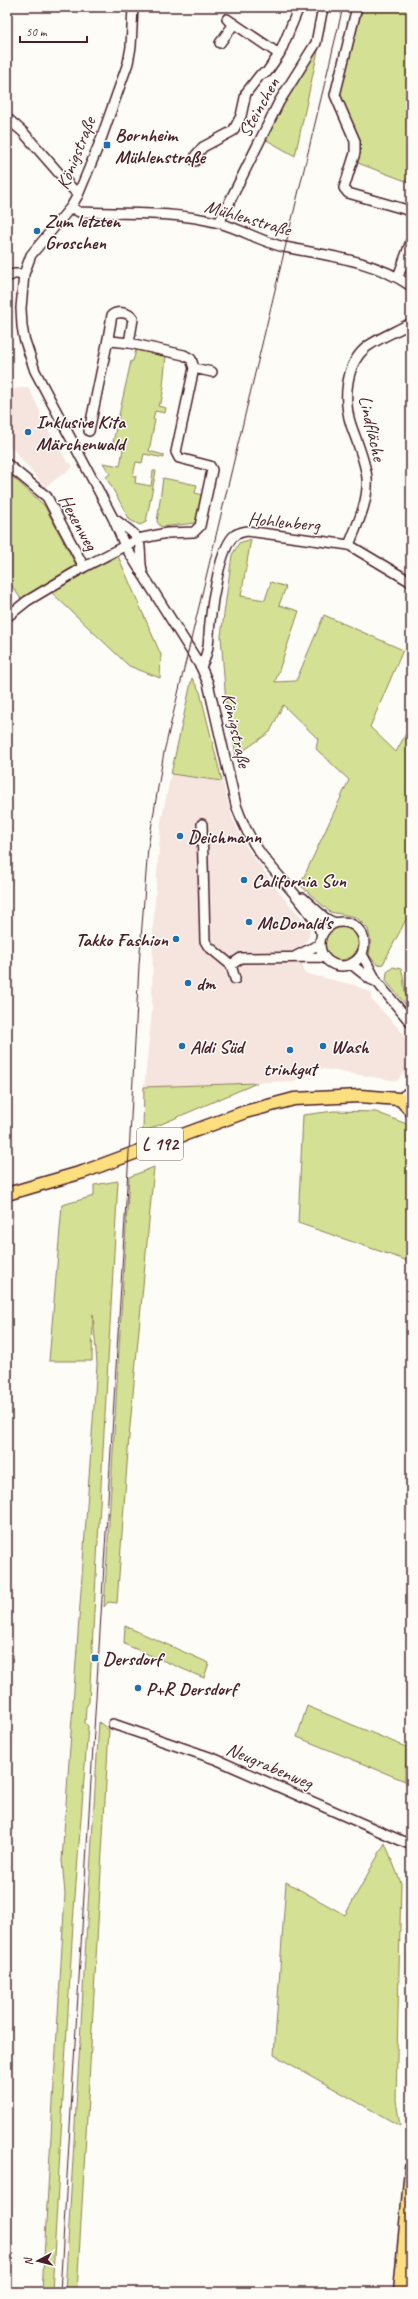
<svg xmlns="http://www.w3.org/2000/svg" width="418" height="2299" viewBox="0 0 418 2299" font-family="Caveat,sans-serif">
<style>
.built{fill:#f6e4de}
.green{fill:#d4e093;stroke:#8f805f}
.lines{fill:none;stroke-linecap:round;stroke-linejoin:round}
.minor-casing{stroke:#4a1f2b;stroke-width:12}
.major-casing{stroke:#4a1f2b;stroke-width:15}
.minor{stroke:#fdfcf7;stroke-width:9}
.major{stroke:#fddf80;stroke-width:12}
.tram{stroke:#4a1f2b;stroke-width:1}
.poi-dot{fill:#1f6fb2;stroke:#fdfcf7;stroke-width:1.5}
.labels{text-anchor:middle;stroke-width:3;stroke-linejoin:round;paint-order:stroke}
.shield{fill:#fdfcf7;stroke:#806168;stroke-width:1}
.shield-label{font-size:18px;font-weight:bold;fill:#4a1f2b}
.street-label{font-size:19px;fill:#4a1f2b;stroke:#fdfcf7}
.poi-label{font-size:19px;font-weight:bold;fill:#4a1f2b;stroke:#fdfcf7;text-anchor:start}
</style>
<rect width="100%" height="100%" fill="#fdfcf7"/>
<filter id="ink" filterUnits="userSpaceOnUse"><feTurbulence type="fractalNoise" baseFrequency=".025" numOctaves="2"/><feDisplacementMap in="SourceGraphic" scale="8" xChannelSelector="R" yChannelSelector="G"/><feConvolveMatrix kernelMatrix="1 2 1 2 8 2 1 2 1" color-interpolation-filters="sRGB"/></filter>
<g filter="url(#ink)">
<!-- built -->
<path class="built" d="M 28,387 L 40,411 L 40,417 L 68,463 L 70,462 L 73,467 L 45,487 L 11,447 L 7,449 L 7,390 Z
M 171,774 L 222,781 L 233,820 L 247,848 L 282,896 L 310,927 L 309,937 L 301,948 L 304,973 L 354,985 L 372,993 L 371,999 L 403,1033 L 407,1044 L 406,1057 L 411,1059 L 410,1076 L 402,1074 L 397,1081 L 311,1067 L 306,1078 L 292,1081 L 144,1087 L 152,1012 L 153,927 L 161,822 Z"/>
<!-- green -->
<path class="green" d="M 360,7 L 411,7 L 411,183 L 355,162 L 359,145 L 355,130 L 339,92 Z
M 320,42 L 295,156 L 263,138 Z
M 136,350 L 166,356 L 163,386 L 164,387 L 161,403 L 159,403 L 158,406 L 166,408 L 165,413 L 155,411 L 153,419 L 155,420 L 149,451 L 164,455 L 164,458 L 144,454 L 142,463 L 136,462 L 133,476 L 136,476 L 135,483 L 151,486 L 153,471 L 156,471 L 146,522 L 140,525 L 130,520 L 106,477 L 110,474 L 103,463 L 120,466 L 123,449 L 110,446 L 113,442 L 131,361 L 133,361 Z
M 7,472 L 44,505 L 76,565 L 21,599 L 7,579 Z
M 163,478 L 197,485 L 195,493 L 203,495 L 195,523 L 161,527 L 157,522 Z
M 251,539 L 241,596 L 265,600 L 271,582 L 286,587 L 279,605 L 299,611 L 275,682 L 296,681 L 324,615 L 403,650 L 370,727 L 396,752 L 411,724 L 411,910 L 383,964 L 377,965 L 369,955 L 371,943 L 368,929 L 356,917 L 330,912 L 300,885 L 349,780 L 316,749 L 318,739 L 283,705 L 270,732 L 236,756 L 226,703 L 221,636 L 232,555 L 239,543 Z
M 118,556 L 161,655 L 160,678 L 129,666 L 50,591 Z
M 192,678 L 200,692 L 222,781 L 171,774 Z
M324 943a17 17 0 1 1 34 0a17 17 0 1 1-34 0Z
M 393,967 L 401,969 C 405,977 403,987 406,995 C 409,1002 411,1003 411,1011 L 386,981 L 387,972 Z
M 257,1083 L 143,1132 L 144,1087 Z
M 334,1111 L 376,1112 L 409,1125 L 411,1128 L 411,1210 C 408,1218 411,1250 411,1262 L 298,1223 L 303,1115 Z
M 154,1167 L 129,1437 L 117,1603 L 108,1602 L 104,1607 L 129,1177 Z
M 118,1181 L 89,1702 L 86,1707 L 85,1723 L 88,1726 L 73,1923 L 52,2292 L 42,2292 L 65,1894 L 62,1860 L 97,1364 L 93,1314 L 92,1361 L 49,1361 L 62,1205 L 94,1196 L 94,1185 Z
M 125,1626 L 209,1663 L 204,1678 L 124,1644 Z
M 307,1706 L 406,1747 L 405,1781 L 297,1737 Z
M 99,1722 L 109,1730 L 77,2292 L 65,2292 Z
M 385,1843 L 401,1883 L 396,2100 L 400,2126 L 274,2055 L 286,1882 L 345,1915 Z"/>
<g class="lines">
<!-- minor casing -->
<g class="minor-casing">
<path id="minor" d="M 133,7 L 131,47 L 128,63 L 100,142 L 78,195 L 71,207 L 31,255 L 24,274 L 21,308 L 22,326 L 24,338 L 35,371 L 113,518 L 125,546 L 201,667 L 208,683 L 236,805 C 242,822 250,839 261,854 C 281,881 307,903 322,934
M 357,7 L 335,95 L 355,141 L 355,153 L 344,188 L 348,193 L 411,211
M 227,19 L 279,54
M 220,43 L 234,24
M 7,118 L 23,132 L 78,195
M 195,161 L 196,155 L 203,147 L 233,131 L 241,116 L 246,93 L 260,75 L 267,72 L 280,53 L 299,7
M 71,207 L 79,212 C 125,214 174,211 219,223 C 241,229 262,242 284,247 C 329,256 373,260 411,286
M 219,223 L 279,102 L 316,43 L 323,7
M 7,277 L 14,274 L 24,274
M 398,277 L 411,241
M 107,344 L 112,315 C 118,311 129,312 133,319 L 129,343
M 194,368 L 212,372
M 7,464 L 47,497 L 84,567
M 116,520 C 125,528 140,534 140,548 C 141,556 140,562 142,570
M 349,545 C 357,525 369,501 367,478 C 365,460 357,442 351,425 C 343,400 345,363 368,346 C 381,337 397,331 411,323
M 7,617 L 27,601 L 84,567 L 138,539 L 167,533 L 194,532 L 200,526 L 212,470 L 210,466 L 179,458 L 176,452 L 194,368 L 191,359 L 184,355 L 129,343 L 111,341 L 107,344 L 89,431
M 201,667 C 210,651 208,639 210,622 C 212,603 220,546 235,535 C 238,533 243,532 247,531 L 349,545 L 411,582
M 202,824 L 205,941 L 208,946 L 231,965 L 235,979
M 303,898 L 325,918 L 335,923
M320 944a22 22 0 1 1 44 0a22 22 0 1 1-44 0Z
M 362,954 L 377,982 L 411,1023
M 296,956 L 320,944
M 351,964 L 370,979 L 377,982
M 231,965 L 241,958 L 324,957
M 400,1099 L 411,1090
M 113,1724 L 215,1759 L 411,1845"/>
</g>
<!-- major casing -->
<g class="major-casing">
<path id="major" d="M 400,1099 L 411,1111
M 7,1194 L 83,1172 L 245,1112 L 294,1099 L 360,1096 L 411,1100
M 400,2292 L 411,2168"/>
</g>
<!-- minor -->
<use href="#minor" class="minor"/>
<!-- major -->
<use href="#major" class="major"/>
<!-- tram -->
<path class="tram" d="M 60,2292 L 130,1136 L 139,965 L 148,847 L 164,752 L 343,7"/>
</g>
</g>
<!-- markers -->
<g class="poi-dot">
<rect x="103" y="141" width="8" height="8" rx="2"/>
<circle cx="37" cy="231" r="4"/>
<circle cx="28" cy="432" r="4"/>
<circle cx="180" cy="836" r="4"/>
<circle cx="244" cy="880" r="4"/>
<circle cx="249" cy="922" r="4"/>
<circle cx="176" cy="939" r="4"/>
<circle cx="188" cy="983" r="4"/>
<circle cx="182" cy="1046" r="4"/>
<circle cx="323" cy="1046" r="4"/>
<circle cx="290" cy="1050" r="4"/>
<rect x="91" y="1654" width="8" height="8" rx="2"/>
<circle cx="138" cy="1688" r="4"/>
</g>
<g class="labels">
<!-- shield labels -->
<rect class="shield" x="137" y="1128" width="46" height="32" rx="3"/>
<g class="shield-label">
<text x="160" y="1150">L 192</text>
</g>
<!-- street labels -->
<g class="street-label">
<text transform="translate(258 107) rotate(-61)" y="7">Steinchen</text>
<text transform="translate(75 153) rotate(-68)" y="7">Königstraße</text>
<text transform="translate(248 217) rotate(16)" y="7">Mühlenstraße</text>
<text transform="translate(373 428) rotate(77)" y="7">Lindfläche</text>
<text transform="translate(284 521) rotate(5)" y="7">Hohlenberg</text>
<text transform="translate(79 522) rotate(61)" y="7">Hexenweg</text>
<text transform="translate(237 730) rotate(77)" y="7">Königstraße</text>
<text transform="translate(270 1765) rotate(23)" y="7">Neugrabenweg</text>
</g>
<!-- poi labels -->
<g class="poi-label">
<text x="115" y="141">Bornheim<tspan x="115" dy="22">Mühlenstraße</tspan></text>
<text x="45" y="227">Zum letzten<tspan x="45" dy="22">Groschen</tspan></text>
<text x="36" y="428">Inklusive Kita<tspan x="36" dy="22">Märchenwald</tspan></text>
<text x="188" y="843">Deichmann</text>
<text x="252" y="887">California Sun</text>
<text x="257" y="929">McDonald's</text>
<text x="168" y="946" text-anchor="end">Takko Fashion</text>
<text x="196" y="990">dm</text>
<text x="190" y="1053">Aldi Süd</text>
<text x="331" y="1053">Wash</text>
<text x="290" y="1075" text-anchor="middle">trinkgut</text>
<text x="103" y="1665">Dersdorf</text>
<text x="146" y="1695">P+R Dersdorf</text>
</g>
</g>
<!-- margin -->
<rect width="418" height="2299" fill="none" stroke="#fdfcf7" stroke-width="24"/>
<rect x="12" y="12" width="394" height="2275" fill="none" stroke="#4a1f2b" stroke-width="1.5" filter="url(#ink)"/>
<!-- north arrow -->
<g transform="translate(38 2261) rotate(263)" stroke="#fdfcf7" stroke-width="3" paint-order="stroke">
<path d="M0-3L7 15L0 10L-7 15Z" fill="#4a1f2b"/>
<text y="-6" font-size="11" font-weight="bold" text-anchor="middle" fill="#4a1f2b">N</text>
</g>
<!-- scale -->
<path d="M20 36v6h67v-6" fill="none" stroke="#4a1f2b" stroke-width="2"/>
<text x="26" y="36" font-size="12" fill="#4a1f2b" stroke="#fdfcf7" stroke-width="3" paint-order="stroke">50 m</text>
</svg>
